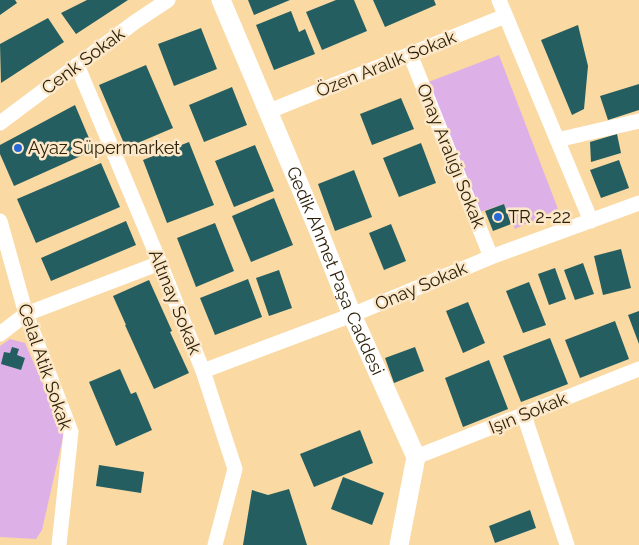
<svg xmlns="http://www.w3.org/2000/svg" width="639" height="545" viewBox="0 0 639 545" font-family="Raleway,sans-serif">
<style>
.green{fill:#ddb1e8}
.building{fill:#245e61}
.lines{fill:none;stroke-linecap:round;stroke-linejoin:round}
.minor{stroke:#fff;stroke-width:15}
.tertiary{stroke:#fff;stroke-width:19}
.poi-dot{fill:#2669d6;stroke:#fce8c8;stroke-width:2}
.labels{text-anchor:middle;stroke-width:5;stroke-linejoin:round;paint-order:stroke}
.street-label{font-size:18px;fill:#2b1f08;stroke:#fce8c8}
.poi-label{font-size:18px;fill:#2b1f08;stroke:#fce8c8;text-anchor:start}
</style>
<rect width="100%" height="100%" fill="#fad9a2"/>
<!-- green -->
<path class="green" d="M 499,55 L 558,209 L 515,229 L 504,204 L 477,213 L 426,83 Z
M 10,339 L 25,343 L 64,433 L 42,530 L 36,539 L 0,537 L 0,346 Z"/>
<!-- building -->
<path class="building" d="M 0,0 L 15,0 L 17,3 L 0,15 Z
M 87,0 L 128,0 L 76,34 L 61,13 Z
M 248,0 L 290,0 L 254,15 Z
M 336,0 L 354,0 L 367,31 L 322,50 L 306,12 Z
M 373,0 L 434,0 L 436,5 L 385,27 Z
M 291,11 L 299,32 L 305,29 L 315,54 L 274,70 L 256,25 Z
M 48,18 L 64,42 L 1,83 L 0,44 Z
M 578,25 L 588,66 L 584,109 L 572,115 L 541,40 Z
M 201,28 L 217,69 L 174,86 L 158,44 Z
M 146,65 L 173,128 L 126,148 L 99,85 Z
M 639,84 L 639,110 L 608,120 L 600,96 Z
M 232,87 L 247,125 L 204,142 L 189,105 Z
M 401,98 L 414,129 L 372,145 L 360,114 Z
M 75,105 L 94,150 L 14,186 L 0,154 L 0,145 Z
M 617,134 L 621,153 L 591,162 L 590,142 Z
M 189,142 L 214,205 L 167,223 L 143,160 Z
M 421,143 L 436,183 L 399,197 L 383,158 Z
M 255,145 L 274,191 L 234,207 L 215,161 Z
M 619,160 L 629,188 L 601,198 L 590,170 Z
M 101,163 L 120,207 L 36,243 L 17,199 Z
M 354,170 L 372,217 L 335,231 L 318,184 Z
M 274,198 L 293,245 L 251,262 L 232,216 Z
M 504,204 L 511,224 L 493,231 L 485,211 Z
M 126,221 L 136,245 L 51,281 L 41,258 Z
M 215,223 L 234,271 L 196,287 L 177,238 Z
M 391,224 L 406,261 L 384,270 L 369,233 Z
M 621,249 L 631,288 L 603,295 L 594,256 Z
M 583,263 L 594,294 L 575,300 L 564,270 Z
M 555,268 L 566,299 L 549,305 L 538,274 Z
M 279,270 L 292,308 L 269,316 L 256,278 Z
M 248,279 L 262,317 L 215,335 L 200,298 Z
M 149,280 L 172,331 L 170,332 L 189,373 L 154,389 L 125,325 L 126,325 L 113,296 Z
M 529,282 L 546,325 L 523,333 L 506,291 Z
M 468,302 L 485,343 L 463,353 L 446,311 Z
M 639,311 L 639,344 L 628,315 Z
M 615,321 L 629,359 L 580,378 L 565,340 Z
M 550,338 L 568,384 L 521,402 L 503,356 Z
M 12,347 L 19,349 L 17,355 L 25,358 L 21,370 L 1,364 L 4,352 L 10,353 Z
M 415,347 L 424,371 L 394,383 L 385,358 Z
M 489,360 L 508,409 L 463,427 L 445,378 Z
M 120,369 L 131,394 L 136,392 L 152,430 L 116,446 L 89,382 Z
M 360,430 L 373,463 L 314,487 L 300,454 Z
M 99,465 L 144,472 L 141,493 L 96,486 Z
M 343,477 L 384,493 L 372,525 L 331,509 Z
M 289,489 L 307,545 L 243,545 L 252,490 L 268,495 Z
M 530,510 L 536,528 L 495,543 L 489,526 Z"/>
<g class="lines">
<!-- minor -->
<path class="minor" d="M 499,0 L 591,221
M 410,54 L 491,257
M 77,65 L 160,263 L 203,371 L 235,469 L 215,545
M 267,112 L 505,16
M 0,123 L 135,22 L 168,0
M 557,140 L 639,121
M 0,221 L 26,314 L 71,432 L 59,545
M 0,334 L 26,314 L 160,263
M 203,371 L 352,315 L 491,257 L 639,203
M 524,415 L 567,545
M 416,457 L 639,369"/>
<!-- tertiary -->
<path class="tertiary" id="s1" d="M 221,0 L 320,234 L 352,315 L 416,457 L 399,545"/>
</g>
<!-- markers -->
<g class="poi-dot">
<circle cx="18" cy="148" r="5"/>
<circle cx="498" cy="217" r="5"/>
</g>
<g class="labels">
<!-- street labels -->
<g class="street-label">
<text transform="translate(83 61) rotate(-37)" y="6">Cenk Sokak</text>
<text transform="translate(386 64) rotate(-22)" y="6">Özen Aralık Sokak</text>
<text transform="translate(451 156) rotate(68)" y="6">Onay Aralığı Sokak</text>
<text dy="6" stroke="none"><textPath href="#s1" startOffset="294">Gedik Ahmet Paşa Caddesi</textPath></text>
<text transform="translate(421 286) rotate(-23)" y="6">Onay Sokak</text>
<text transform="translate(175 302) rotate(68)" y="6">Altınay Sokak</text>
<text transform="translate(45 367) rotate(71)" y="6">Celal Atik Sokak</text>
<text transform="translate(528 413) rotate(-22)" y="6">Işın Sokak</text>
</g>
<!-- poi labels -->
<g class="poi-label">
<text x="28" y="154">Ayaz Süpermarket</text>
<text x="508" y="223">TR 2-22</text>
</g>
</g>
</svg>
